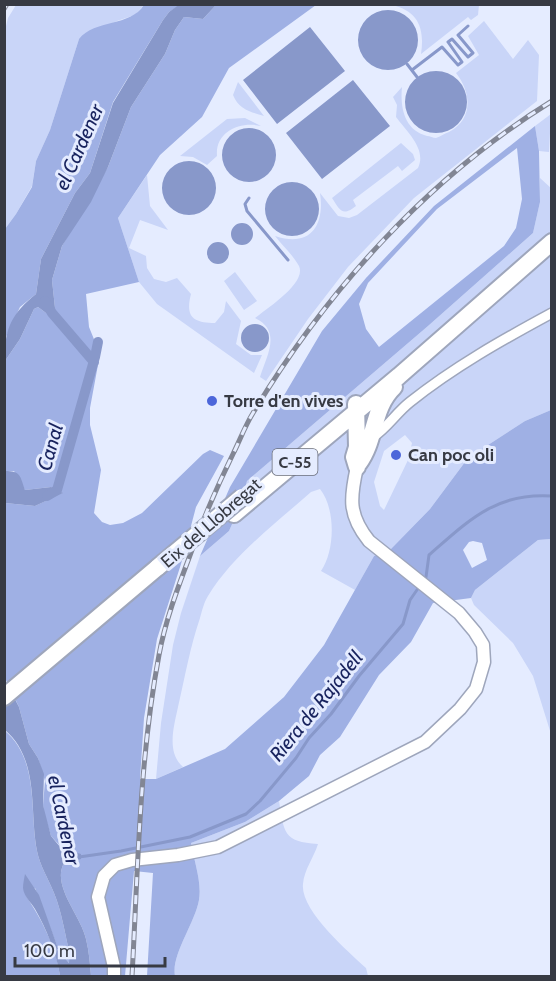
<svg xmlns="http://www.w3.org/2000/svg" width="556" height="981" viewBox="0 0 556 981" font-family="Cabin,sans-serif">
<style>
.green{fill:#c9d5f8;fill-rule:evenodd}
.forest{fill:#9fb0e4;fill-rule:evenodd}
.water{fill:#8898ca}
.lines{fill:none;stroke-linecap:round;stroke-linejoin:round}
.stream{stroke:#8898ca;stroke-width:3}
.canal{stroke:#8898ca;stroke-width:10}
.minor-casing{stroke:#9ea6bc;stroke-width:12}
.tertiary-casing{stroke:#9ea6bc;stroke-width:15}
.trunk-casing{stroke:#9ea6bc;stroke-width:20}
.minor{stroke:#fff;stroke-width:9}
.tertiary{stroke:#fff;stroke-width:12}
.trunk{stroke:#fff;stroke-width:16}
.rail-casing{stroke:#828694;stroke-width:5}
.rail{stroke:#e5ecff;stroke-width:3;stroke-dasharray:9;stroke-linecap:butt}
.trunk-bridge-casing{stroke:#9ea6bc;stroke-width:20;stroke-linecap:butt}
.trunk-bridge{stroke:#fff;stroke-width:16}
.poi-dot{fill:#4c66da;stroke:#e5ecff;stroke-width:2}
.labels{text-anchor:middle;stroke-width:6;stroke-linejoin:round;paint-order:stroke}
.shield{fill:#e5ecff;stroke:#6b6f7b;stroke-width:1.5}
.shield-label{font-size:16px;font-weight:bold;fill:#373a43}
.poi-label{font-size:18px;font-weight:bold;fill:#373a43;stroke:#e5ecff;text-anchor:start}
.street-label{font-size:18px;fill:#373a43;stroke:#e5ecff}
.water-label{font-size:20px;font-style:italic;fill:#18235e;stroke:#e5ecff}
</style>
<rect width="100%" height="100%" fill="#e5ecff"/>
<!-- green -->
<path class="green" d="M 16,5 L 144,5 L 135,15 L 117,21 L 79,39 L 50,130 L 36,161 L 32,186 L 16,214 L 5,229 L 5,30 L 8,18 Z
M 392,5 L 479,5 L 478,15 L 471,20 L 468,17 L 421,54 C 425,28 418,11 392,5 Z
M 484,21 L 513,59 L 528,40 L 539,55 L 537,101 L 414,198 L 348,267 L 308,319 L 266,381 L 260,377 C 267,355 282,331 255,318 C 266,309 307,283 299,266 C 293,255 282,245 275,236 C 310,248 325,226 320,193 L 338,216 L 349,218 L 357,215 L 418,168 C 427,149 407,132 396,117 L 397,105 L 393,97 L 402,87 C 400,107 404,130 427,136 C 430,136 433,138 436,138 C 440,137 445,133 449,132 C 474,119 471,92 456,73 L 479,55 L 468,36 Z
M 238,82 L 264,116 C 251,112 239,110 233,95 Z
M 551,114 L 549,152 L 539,151 L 535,126 Z
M 245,118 L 261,126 C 241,121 215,131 217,156 L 207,165 L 193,157 L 180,156 L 227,119 Z
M 401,143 L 413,154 L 415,160 L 402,171 L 398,166 L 353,200 L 356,206 C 342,217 340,210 332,198 Z
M 147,175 L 150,206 L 168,230 L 140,220 L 129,248 L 146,256 L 147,268 L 154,279 L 166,282 L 177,278 L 191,294 C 185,317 193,323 215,323 L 224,312 L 226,301 L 241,321 L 236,344 L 251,355 L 262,355 L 254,373 L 157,304 L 139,282 L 118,218 Z
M 540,178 L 552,189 L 551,410 L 525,421 L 468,458 L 430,509 L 390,550 L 374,556 L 355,590 L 321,571 C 335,551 336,509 320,489 L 311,492 C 275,524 233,555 208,596 C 204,602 202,611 200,618 C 190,647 185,677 178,707 C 174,726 166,752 183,767 L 156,779 L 161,723 L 173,645 L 181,613 L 200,556 L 229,531 L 241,504 L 247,481 L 428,326 L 533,233 L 540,202 ZM 405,435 L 412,443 L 408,460 L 384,510 L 380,506 L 374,482 L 384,451 Z
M 235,272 L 257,301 L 244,310 L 224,281 Z
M 551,539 L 551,734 L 533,676 L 513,643 L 474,605 L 471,598 L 475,590 L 538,540 Z
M 279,801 C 284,832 283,842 318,844 C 314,857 304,870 303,884 C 300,910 348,951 366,968 L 368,976 L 175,976 C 171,955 195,923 199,900 C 202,882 194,861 191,843 L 245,822 Z"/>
<!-- forest -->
<path class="forest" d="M 144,5 L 180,5 L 169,12 L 163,20 L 113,102 L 90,173 L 75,193 L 41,259 L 36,294 L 20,307 L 5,339 L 5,229 L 16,214 L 32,187 L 36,161 L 50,130 L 79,39 C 95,19 130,27 144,5 Z
M 216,5 L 316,5 L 229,68 L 202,117 L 160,155 L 118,218 L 139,282 L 86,294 L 89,327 L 100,354 L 90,408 L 90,425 L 101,470 L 94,513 L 102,522 L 110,525 L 123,523 L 142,513 L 203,454 L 210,450 L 224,456 L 196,507 L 181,564 L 157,639 L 144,718 L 140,779 L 156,779 L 225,749 L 284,697 L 324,645 L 374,556 L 390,550 L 430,509 L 468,458 L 525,421 L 551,410 L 551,539 L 538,540 L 475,590 L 471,598 L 433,603 L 411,642 L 379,675 L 340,737 L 320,755 L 309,776 L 279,801 L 245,822 L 191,843 C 194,861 202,882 199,900 C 195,923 171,955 175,976 L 147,976 L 153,873 L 134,871 L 125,976 L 91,976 C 90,964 89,951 86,939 C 81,916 53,888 63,865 L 74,862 L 81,855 L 62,848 L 51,836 L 44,813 L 43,805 L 45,781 L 38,758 L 29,744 L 19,707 L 5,678 L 5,503 L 35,506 L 62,493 L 51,487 L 25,490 L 14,471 L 5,471 L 5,361 L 20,339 L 34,309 L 38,307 L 46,313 L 55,308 L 52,280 L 62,246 L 108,167 L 131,107 L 165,54 L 175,30 L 184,17 L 203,19 ZM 473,541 L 482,543 L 487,560 L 472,568 L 463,550 L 469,542 Z
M 535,126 L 539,151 L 540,202 L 533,233 L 428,326 L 247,481 L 241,504 L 229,531 L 200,556 L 230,487 L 322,331 L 366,278 L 434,206 ZM 517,148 L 522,199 L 516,228 L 504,246 L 379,347 L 366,329 L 359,304 L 368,283 L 437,209 Z
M 4,730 C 40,760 29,810 37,851 C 40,866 48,878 54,893 C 62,912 65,935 70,955 L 70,964 L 59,951 L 35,888 L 26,896 C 41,918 57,949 60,976 L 5,976 Z"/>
<!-- water -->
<path class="water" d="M 180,4 L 216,5 L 203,19 L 184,17 L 175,30 L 165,54 L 131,107 L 108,167 L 91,202 L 62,246 L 52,280 L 55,308 L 50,313 L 46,313 L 38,307 L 34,309 L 20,339 L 5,361 C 4,330 11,314 36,294 L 41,259 L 75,193 L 90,173 L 113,103 L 163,20 L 169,12 Z
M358 40a30 30 0 1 1 60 0a30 30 0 1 1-60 0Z
M 310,27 L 345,71 L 277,124 L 243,80 Z
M405 102a31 31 0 1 1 62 0a31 31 0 1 1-62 0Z
M 353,80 L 390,126 L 322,179 L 286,133 Z
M222 155a27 27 0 1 1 54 0a27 27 0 1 1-54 0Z
M162 188a27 27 0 1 1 54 0a27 27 0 1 1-54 0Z
M265 209a27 27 0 1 1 54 0a27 27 0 1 1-54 0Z
M231 234a11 11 0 1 1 22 0a11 11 0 1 1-22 0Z
M207 253a11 11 0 1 1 22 0a11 11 0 1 1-22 0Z
M241 338a14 14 0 1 1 28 0a14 14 0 1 1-28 0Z
M 5,471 C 21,471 20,476 25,490 L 51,487 L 63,493 L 35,506 L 5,503 Z
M 4,678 L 19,707 L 29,744 L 38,758 L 44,774 L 43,805 L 51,836 L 61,848 L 81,854 L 81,859 L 63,865 C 53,888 81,916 86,939 C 89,951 90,964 91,976 L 60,976 C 57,955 46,928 35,909 C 31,902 24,897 23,888 C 23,884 24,879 25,874 L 39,895 L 59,951 L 69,963 L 70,955 C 65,935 62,912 54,893 C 48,878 40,866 37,851 C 29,810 40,760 5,730 Z"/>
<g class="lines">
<!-- stream -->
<path class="stream" d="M 407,64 L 417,77
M 412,70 L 442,47 L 458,65 L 462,62 L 448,42 L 452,39 L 468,57 L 473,53 L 458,35 L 468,26
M 249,198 L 245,204 L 247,211 L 288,260
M 423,581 L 426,577 L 429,555 C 468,521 496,492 552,496
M 79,857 L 121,851 L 190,837 L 246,814 L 260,801 L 296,758 L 309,738 L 331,714 L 359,676 L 403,624 L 410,600 L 419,587"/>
<!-- canal -->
<path class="canal" d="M 45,301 L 52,313 L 94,362
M 47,496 L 57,490 L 95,357 L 98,342"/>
<!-- minor casing -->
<g class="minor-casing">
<path id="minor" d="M 373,437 C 387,428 396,413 410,402 C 454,367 502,340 552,313"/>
</g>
<!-- tertiary casing -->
<g class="tertiary-casing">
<path id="tertiary" d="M 114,976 L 114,967 L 98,897 L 104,876 L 115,865 L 132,860 L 178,855 L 218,847 L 425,742 L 460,709 L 476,689 L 484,662 L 483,645 L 475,632 L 459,613 L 369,541 C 348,515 350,498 357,467"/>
</g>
<!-- trunk casing -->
<g class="trunk-casing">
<path id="trunk" d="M 356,404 L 357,447 L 354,457 L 357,467
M 359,463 C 376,440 372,408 394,387
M 234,514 L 399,376 L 552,242
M 4,697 L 158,567"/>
</g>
<!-- minor -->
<use href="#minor" class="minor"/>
<!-- tertiary -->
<use href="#tertiary" class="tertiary"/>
<!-- trunk -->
<use href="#trunk" class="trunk"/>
<!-- rail casing -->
<g class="rail-casing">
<path id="rail" d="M 4,9 L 7,4
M 132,976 C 138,870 139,761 159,655 C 165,622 177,590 189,558 C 202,521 216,489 233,454 C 240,440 245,426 253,413 C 327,290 429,177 552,101"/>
</g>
<!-- rail -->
<use href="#rail" class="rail"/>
<!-- trunk-bridge casing -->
<g class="trunk-bridge-casing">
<path id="trunk-bridge" d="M 158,567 L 242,497"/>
</g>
<!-- trunk-bridge -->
<use href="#trunk-bridge" class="trunk-bridge"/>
</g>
<!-- markers -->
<g class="poi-dot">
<circle cx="212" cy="401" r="6"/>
<circle cx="396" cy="455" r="6"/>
</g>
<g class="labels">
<!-- shield labels -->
<rect class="shield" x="272.5" y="449" width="45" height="26" rx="4.5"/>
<g class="shield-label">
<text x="295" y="468">C-55</text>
</g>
<!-- poi labels -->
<g class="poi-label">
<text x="224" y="407">Torre d'en vives</text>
<text x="408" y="461">Can poc oli</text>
</g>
<!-- street labels -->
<g class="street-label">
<text transform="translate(211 523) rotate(-41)" y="6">Eix del Llobregat</text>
</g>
<!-- water labels -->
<g class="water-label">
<text transform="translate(79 147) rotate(-66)" y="7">el Cardener</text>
<text transform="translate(50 447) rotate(-74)" y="7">Canal</text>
<text transform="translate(316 706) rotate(-51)" y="7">Riera de Rajadell</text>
<text transform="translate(64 820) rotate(78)" y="7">el Cardener</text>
</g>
</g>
<!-- border -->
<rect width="556" height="981" fill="none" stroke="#373a43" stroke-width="12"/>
<!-- scale -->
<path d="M15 957v9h150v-9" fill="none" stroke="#373a43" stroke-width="3"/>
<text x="24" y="957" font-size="18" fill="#373a43" stroke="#e5ecff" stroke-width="4.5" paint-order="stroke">100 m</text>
</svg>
